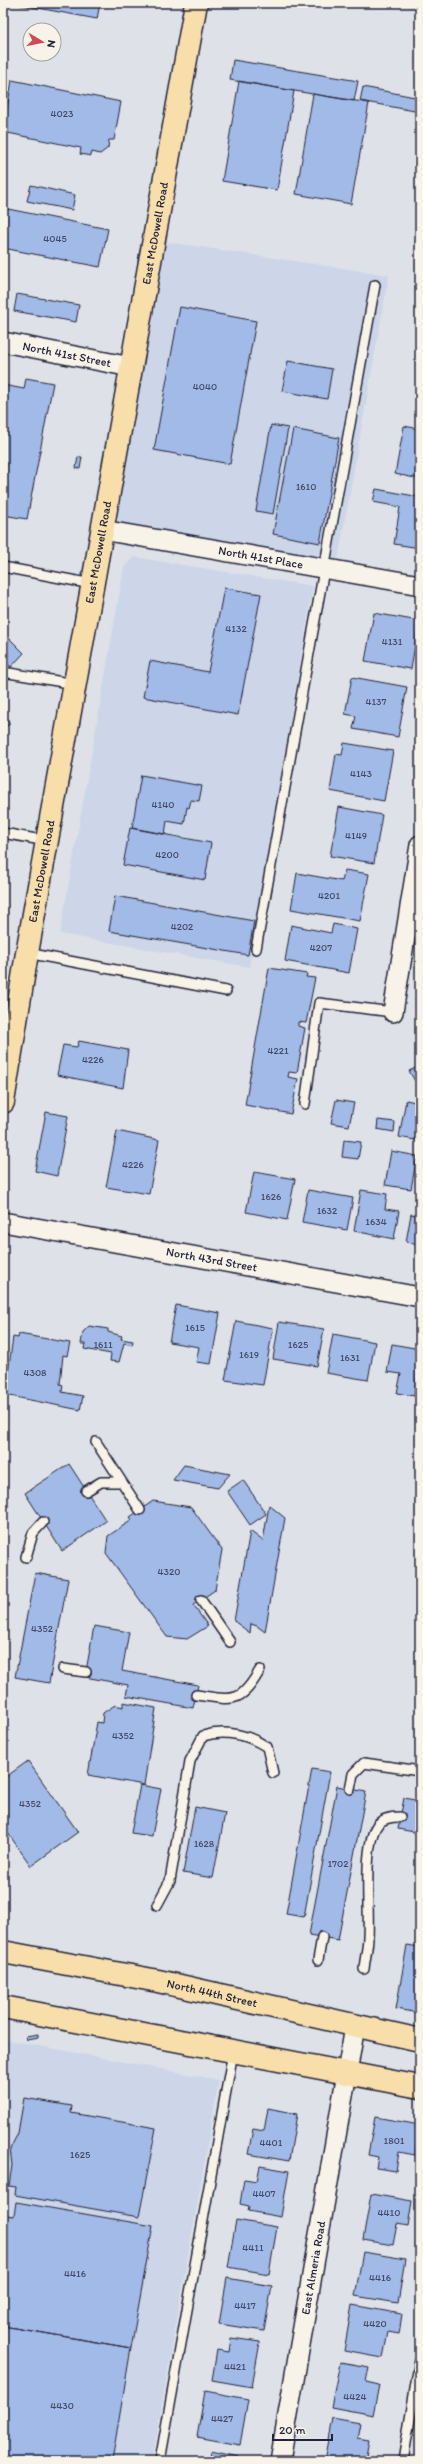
<svg xmlns="http://www.w3.org/2000/svg" width="423" height="2464" viewBox="0 0 423 2464" font-family="Itim,sans-serif">
<style>
.built{fill:#ccd6e8}
.building{fill:#a2bae7;stroke:#22223b}
.lines{fill:none;stroke-linecap:round;stroke-linejoin:round}
.service-casing{stroke:#22223b;stroke-width:12}
.minor-casing{stroke:#22223b;stroke-width:22}
.primary-casing{stroke:#22223b;stroke-width:25}
.service{stroke:#f7f3e8;stroke-width:9}
.minor{stroke:#f7f3e8;stroke-width:19}
.primary{stroke:#f8deab;stroke-width:22}
.labels{text-anchor:middle;stroke-width:3;stroke-linejoin:round;paint-order:stroke}
.number-label{font-size:10px;fill:#424866}
.street-label{font-size:12px;fill:#22223b;stroke:#f7f3e8}
</style>
<rect width="100%" height="100%" fill="#dee2e8"/>
<filter id="ink" filterUnits="userSpaceOnUse"><feTurbulence type="fractalNoise" baseFrequency=".025" numOctaves="2"/><feDisplacementMap in="SourceGraphic" scale="8" xChannelSelector="R" yChannelSelector="G"/><feConvolveMatrix kernelMatrix="1 2 1 2 8 2 1 2 1" color-interpolation-filters="sRGB"/></filter>
<g filter="url(#ink)">
<!-- built -->
<path class="built" d="M 154,240 L 389,275 L 336,570 L 102,530 Z
M 134,557 L 313,586 L 249,967 L 60,934 L 124,567 Z
M 3,2039 L 219,2080 L 152,2461 L 3,2461 Z"/>
<!-- building -->
<path class="building" d="M 11,3 L 100,3 L 97,19 Z
M 233,60 L 358,81 L 354,101 L 230,80 Z
M 12,80 L 121,102 L 114,140 L 109,140 L 108,148 L 100,154 L 92,152 L 91,156 L 80,154 L 81,148 L 3,132 Z
M 239,81 L 294,91 L 277,190 L 222,181 Z
M 363,87 L 420,98 L 420,112 L 360,101 Z
M 313,94 L 369,103 L 351,204 L 296,194 Z
M 31,185 L 75,195 L 72,210 L 27,201 Z
M 3,208 L 108,229 L 100,267 L 3,248 Z
M 17,294 L 79,305 L 76,322 L 14,311 Z
M 180,307 L 256,321 L 230,464 L 154,450 Z
M 288,361 L 332,369 L 327,399 L 282,391 Z
M 26,378 L 53,383 L 27,519 L 3,515 L 3,385 L 24,389 Z
M 271,425 L 288,428 L 273,514 L 256,511 Z
M 404,426 L 420,429 L 420,479 L 395,474 Z
M 293,429 L 339,438 L 320,543 L 273,534 Z
M 78,457 L 82,457 L 80,469 L 76,468 Z
M 376,489 L 420,497 L 420,548 L 394,544 L 400,507 L 373,502 Z
M 224,588 L 261,594 L 238,715 L 143,697 L 150,661 L 208,672 Z
M 374,613 L 419,621 L 411,669 L 365,661 Z
M 3,632 L 24,653 L 11,667 L 3,659 Z
M 352,677 L 407,687 L 398,737 L 353,729 L 356,716 L 345,714 Z
M 3,712 L 10,724 L 3,728 Z
M 344,743 L 393,751 L 384,801 L 330,791 L 336,754 L 342,755 Z
M 141,775 L 202,786 L 199,801 L 191,800 L 189,808 L 187,807 L 184,824 L 167,821 L 165,834 L 132,828 Z
M 339,807 L 382,815 L 374,863 L 330,856 Z
M 130,828 L 211,843 L 205,880 L 123,865 Z
M 345,870 L 369,874 L 360,921 L 291,909 L 297,873 L 342,881 Z
M 115,896 L 254,921 L 248,955 L 109,931 Z
M 333,924 L 357,929 L 349,973 L 285,961 L 291,925 L 331,933 Z
M 269,968 L 307,974 L 306,977 L 315,978 L 306,1023 L 298,1022 L 298,1026 L 305,1028 L 297,1073 L 289,1072 L 288,1077 L 298,1079 L 291,1114 L 245,1105 Z
M 79,1041 L 128,1050 L 123,1088 L 57,1075 L 63,1045 L 77,1047 Z
M 420,1066 L 420,1085 L 418,1086 L 409,1071 Z
M 336,1100 L 354,1103 L 349,1126 L 331,1123 Z
M 406,1100 L 420,1103 L 420,1141 L 399,1137 Z
M 46,1112 L 68,1116 L 57,1176 L 35,1171 Z
M 378,1120 L 395,1122 L 394,1132 L 377,1129 Z
M 117,1131 L 159,1140 L 149,1194 L 106,1187 Z
M 344,1140 L 361,1142 L 358,1159 L 342,1157 Z
M 391,1151 L 417,1156 L 411,1189 L 385,1185 Z
M 254,1172 L 295,1179 L 287,1220 L 246,1212 Z
M 308,1190 L 353,1198 L 347,1230 L 302,1222 Z
M 361,1190 L 387,1194 L 385,1209 L 399,1211 L 394,1239 L 354,1231 Z
M 411,1214 L 420,1216 L 420,1244 L 406,1242 Z
M 176,1305 L 220,1313 L 211,1364 L 196,1362 L 199,1347 L 169,1342 Z
M 236,1321 L 273,1328 L 263,1385 L 225,1380 Z
M 279,1322 L 324,1329 L 317,1366 L 273,1359 Z
M 89,1326 L 108,1329 L 108,1332 L 122,1336 L 121,1339 L 133,1341 L 132,1345 L 124,1343 L 119,1362 L 110,1361 L 111,1354 L 84,1349 L 85,1344 L 81,1344 L 83,1332 Z
M 19,1334 L 70,1343 L 67,1356 L 63,1355 L 60,1384 L 63,1385 L 62,1392 L 83,1396 L 80,1410 L 5,1395 L 13,1337 L 18,1338 Z
M 333,1334 L 375,1342 L 368,1380 L 326,1373 Z
M 392,1344 L 420,1349 L 414,1396 L 397,1393 L 401,1374 L 387,1372 Z
M 69,1464 L 106,1521 L 62,1551 L 25,1493 Z
M 184,1465 L 230,1474 L 218,1488 L 173,1480 Z
M 243,1480 L 266,1514 L 250,1525 L 227,1491 Z
M 153,1501 L 191,1507 L 222,1550 L 215,1590 L 193,1605 L 208,1626 L 187,1639 L 167,1637 L 106,1553 L 108,1536 L 132,1520 L 130,1517 Z
M 269,1505 L 285,1518 L 265,1632 L 257,1626 L 251,1624 L 250,1633 L 234,1621 L 250,1531 L 263,1541 Z
M 35,1573 L 68,1579 L 49,1683 L 15,1677 Z
M 94,1626 L 129,1632 L 122,1671 L 198,1685 L 193,1708 L 126,1696 L 128,1685 L 85,1677 Z
M 123,1702 L 156,1708 L 144,1785 L 88,1775 L 97,1722 L 102,1723 L 103,1713 L 115,1705 L 123,1707 Z
M 28,1761 L 78,1832 L 31,1866 L 3,1826 L 3,1779 Z
M 312,1769 L 330,1772 L 304,1917 L 286,1914 Z
M 140,1785 L 161,1789 L 152,1836 L 131,1833 Z
M 337,1786 L 366,1792 L 338,1940 L 309,1935 Z
M 404,1798 L 420,1801 L 419,1833 L 398,1829 Z
M 195,1807 L 225,1813 L 213,1878 L 183,1873 Z
M 407,1945 L 420,1947 L 420,2013 L 396,2009 Z
M 38,2034 L 38,2038 L 27,2040 L 26,2036 Z
M 24,2098 L 72,2106 L 71,2113 L 156,2128 L 139,2217 L 15,2195 L 16,2187 L 9,2186 L 12,2165 L 10,2149 L 18,2133 Z
M 268,2108 L 297,2114 L 289,2161 L 248,2154 L 253,2129 L 264,2131 Z
M 375,2117 L 420,2125 L 415,2155 L 399,2152 L 396,2171 L 376,2168 L 378,2157 L 368,2155 Z
M 260,2166 L 289,2171 L 281,2217 L 248,2211 L 249,2206 L 240,2204 L 244,2179 L 257,2181 Z
M 371,2194 L 412,2201 L 408,2226 L 397,2224 L 393,2245 L 363,2240 Z
M 16,2202 L 153,2226 L 131,2348 L 3,2326 L 3,2277 L 6,2268 L 3,2267 L 3,2231 L 6,2215 L 14,2216 Z
M 236,2220 L 277,2227 L 269,2274 L 228,2267 Z
M 363,2252 L 405,2259 L 398,2303 L 355,2296 Z
M 227,2278 L 272,2286 L 264,2331 L 219,2324 Z
M 352,2305 L 402,2314 L 399,2334 L 388,2332 L 383,2358 L 344,2351 Z
M 3,2326 L 131,2348 L 112,2461 L 3,2461 Z
M 231,2338 L 260,2342 L 252,2387 L 212,2380 L 217,2350 L 229,2352 Z
M 340,2362 L 369,2367 L 366,2382 L 379,2385 L 373,2415 L 331,2407 Z
M 205,2391 L 248,2399 L 240,2445 L 197,2437 Z
M 332,2418 L 360,2423 L 357,2438 L 370,2440 L 366,2461 L 324,2461 Z
M 211,2451 L 239,2457 L 239,2461 L 209,2461 Z"/>
<g class="lines">
<!-- service casing -->
<g class="service-casing">
<path id="service" d="M 3,567 L 92,584
M 3,672 L 75,684
M 3,833 L 47,841
M 256,949 L 375,285
M 27,953 L 226,991
M 305,1104 L 319,1003 L 393,1012
M 96,1442 L 140,1510
M 86,1491 L 101,1482 L 122,1482
M 26,1557 L 33,1533 L 43,1522
M 201,1600 L 230,1642
M 63,1669 L 86,1672
M 196,1695 C 233,1700 240,1705 260,1670
M 350,1789 L 353,1774 L 364,1763 L 420,1771
M 157,1905 L 170,1881 L 190,1761 L 203,1736 C 225,1729 249,1735 267,1747 L 273,1773
M 318,1960 L 322,1937
M 364,1969 C 365,1958 368,1947 368,1936 C 370,1910 362,1844 378,1824 C 383,1818 392,1817 400,1817
M 160,2461 L 233,2052
M 403,2461 L 420,2359"/>
</g>
<!-- minor casing -->
<g class="minor-casing">
<g id="minor">
<path id="s1" d="M 3,342 L 131,367"/>
<path id="s2" d="M 102,530 L 420,585"/>
<path d="M 393,1012 L 420,845"/>
<path id="s3" d="M 3,1222 L 420,1297"/>
<path id="s4" d="M 280,2461 L 355,2026"/>
</g>
</g>
<!-- primary casing -->
<g class="primary-casing">
<g id="primary">
<path id="s5" d="M 3,1102 L 27,953 L 196,3"/>
<path id="s6" d="M 3,1952 L 158,1981 L 420,2040"/>
<path d="M 3,2007 L 420,2087"/>
</g>
</g>
<!-- service -->
<use href="#service" class="service"/>
<!-- minor -->
<use href="#minor" class="minor"/>
<!-- primary -->
<use href="#primary" class="primary"/>
</g>
</g>
<g class="labels">
<!-- number labels -->
<g class="number-label">
<text x="62" y="117">4023</text>
<text x="55" y="242">4045</text>
<text x="205" y="390">4040</text>
<text x="306" y="490">1610</text>
<text x="236" y="632">4132</text>
<text x="392" y="645">4131</text>
<text x="376" y="705">4137</text>
<text x="361" y="777">4143</text>
<text x="163" y="808">4140</text>
<text x="356" y="839">4149</text>
<text x="167" y="858">4200</text>
<text x="329" y="899">4201</text>
<text x="182" y="930">4202</text>
<text x="321" y="951">4207</text>
<text x="278" y="1054">4221</text>
<text x="93" y="1063">4226</text>
<text x="133" y="1168">4226</text>
<text x="271" y="1200">1626</text>
<text x="327" y="1214">1632</text>
<text x="376" y="1225">1634</text>
<text x="195" y="1331">1615</text>
<text x="103" y="1348">1611</text>
<text x="298" y="1348">1625</text>
<text x="249" y="1358">1619</text>
<text x="350" y="1361">1631</text>
<text x="35" y="1376">4308</text>
<text x="169" y="1575">4320</text>
<text x="42" y="1632">4352</text>
<text x="123" y="1739">4352</text>
<text x="30" y="1807">4352</text>
<text x="204" y="1847">1628</text>
<text x="338" y="1867">1702</text>
<text x="394" y="2144">1801</text>
<text x="271" y="2146">4401</text>
<text x="80" y="2158">1625</text>
<text x="264" y="2197">4407</text>
<text x="389" y="2216">4410</text>
<text x="253" y="2251">4411</text>
<text x="75" y="2277">4416</text>
<text x="380" y="2281">4416</text>
<text x="245" y="2309">4417</text>
<text x="375" y="2327">4420</text>
<text x="235" y="2370">4421</text>
<text x="355" y="2400">4424</text>
<text x="62" y="2409">4430</text>
<text x="222" y="2422">4427</text>
</g>
<!-- street labels -->
<g class="street-label">
<text dy="4" stroke="none"><textPath href="#s5" startOffset="882">East McDowell Road</textPath></text>
<text dy="4" stroke="none"><textPath href="#s1" startOffset="65">North 41st Street</textPath></text>
<text dy="4" stroke="none"><textPath href="#s5" startOffset="558">East McDowell Road</textPath></text>
<text dy="4" stroke="none"><textPath href="#s2" startOffset="161">North 41st Place</textPath></text>
<text dy="4" stroke="none"><textPath href="#s5" startOffset="234">East McDowell Road</textPath></text>
<text dy="4" stroke="none"><textPath href="#s3" startOffset="212">North 43rd Street</textPath></text>
<text dy="4" stroke="none"><textPath href="#s6" startOffset="213">North 44th Street</textPath></text>
<text dy="4" stroke="none"><textPath href="#s4" startOffset="196">East Almeria Road</textPath></text>
</g>
</g>
<!-- margin -->
<rect width="423" height="2464" fill="none" stroke="#f7f3e8" stroke-width="16"/>
<rect x="8" y="8" width="407" height="2448" fill="none" stroke="#22223b" stroke-width="1.5" filter="url(#ink)"/>
<!-- north arrow -->
<g transform="translate(42 42) rotate(100)"><circle r="19" fill="#f7f3e8" stroke="#a29fa3"/>
<path d="M0-3L7 15L0 10L-7 15Z" fill="#d1495b"/>
<text y="-6" font-size="11" font-weight="bold" text-anchor="middle" fill="#22223b">N</text>
</g>
<!-- scale -->
<path d="M273 2434v6h59v-6" fill="none" stroke="#22223b" stroke-width="2"/>
<text x="279" y="2434" font-size="12" fill="#22223b" stroke="#f7f3e8" stroke-width="3" paint-order="stroke">20 m</text>
</svg>
